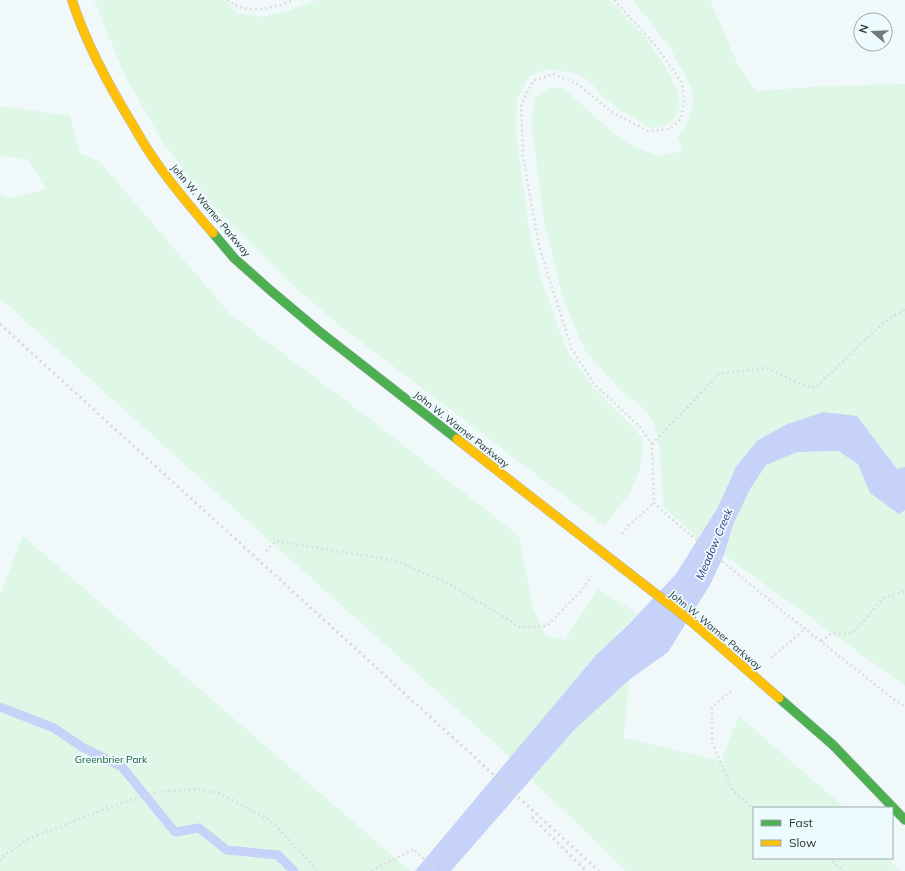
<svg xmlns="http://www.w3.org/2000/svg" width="905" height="871" viewBox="0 0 905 871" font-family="Mulish,sans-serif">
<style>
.green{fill:#def7e7}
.water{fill:#c6d2f7}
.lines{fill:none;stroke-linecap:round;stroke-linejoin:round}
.stream{stroke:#c6d2f7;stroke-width:9}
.fast-casing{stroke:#b2b9bb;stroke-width:10}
.slow-casing{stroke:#b2b9bb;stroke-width:10}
.path{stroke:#dbdede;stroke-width:2.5;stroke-dasharray:2 3;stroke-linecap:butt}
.fast{stroke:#4caf50;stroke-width:9}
.slow{stroke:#ffc107;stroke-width:9}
.rail{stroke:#d6d9d9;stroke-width:3;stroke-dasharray:2 4;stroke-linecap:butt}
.fast-bridge-casing{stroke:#b2b9bb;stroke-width:10;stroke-linecap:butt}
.slow-bridge-casing{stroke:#b2b9bb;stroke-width:10;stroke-linecap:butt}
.fast-bridge{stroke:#4caf50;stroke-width:9}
.slow-bridge{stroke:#ffc107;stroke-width:9}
.labels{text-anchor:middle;stroke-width:3.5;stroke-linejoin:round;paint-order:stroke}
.street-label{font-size:10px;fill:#2a3335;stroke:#edfbfe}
.park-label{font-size:10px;fill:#12592d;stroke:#edfbfe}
.water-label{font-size:11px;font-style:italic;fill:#2b357e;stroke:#edfbfe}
</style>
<rect width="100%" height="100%" fill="#f1f8fa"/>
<!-- green -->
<path class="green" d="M 94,0 L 225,0 L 237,13 L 262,17 L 287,11 L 316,0 L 609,0 L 614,4 L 644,36 L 665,66 L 678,92 L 680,108 L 674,119 L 670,123 L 663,127 L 650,128 L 623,112 L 603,97 L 590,82 L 579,74 L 546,69 L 529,77 L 517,99 L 516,132 L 529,229 L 540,275 L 566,349 L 593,387 L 635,429 L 643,440 L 641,467 L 629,494 L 604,526 L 339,325 L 288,281 L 218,211 L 165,146 L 124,74 Z
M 633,0 L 710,0 L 739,67 L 756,91 L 826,86 L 905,84 L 905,467 L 897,469 L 857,416 L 736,467 L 718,507 L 698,538 L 664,508 L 659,445 L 654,423 L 639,404 L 627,397 L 585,351 L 564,301 L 544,222 L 531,120 L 535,98 L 548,88 L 563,88 L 623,141 L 657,156 L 683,151 L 677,137 L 683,131 L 692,107 L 693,96 L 691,86 L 670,48 Z
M 2,106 L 70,116 L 80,153 L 99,161 L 230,314 L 366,416 L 519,536 L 533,608 L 546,636 L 565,640 L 598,589 L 638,614 L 596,655 L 511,758 L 0,298 L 0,195 L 8,198 L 46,189 L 27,159 L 0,156 L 0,110 Z
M 838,451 L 858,464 L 870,493 L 899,514 L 905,510 L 905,686 L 724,555 L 733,525 L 750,489 L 766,465 L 797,452 Z
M 23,536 L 410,871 L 0,871 L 0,595 Z
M 629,680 L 624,738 L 721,761 L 739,716 L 845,808 L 754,808 L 754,858 L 888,858 L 900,871 L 626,871 L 531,779 L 573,731 Z"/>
<!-- water -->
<path class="water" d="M 823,412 L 857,416 L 897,469 L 905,467 L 905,510 L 899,514 L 870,493 L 858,464 L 838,451 L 797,452 L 766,465 L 750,489 L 733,525 L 724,555 L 710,585 L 668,652 L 629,680 L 573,731 L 451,871 L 415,871 L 596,655 L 627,626 L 676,574 L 718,507 L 736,467 L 758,440 L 788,424 Z"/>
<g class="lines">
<!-- stream -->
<path class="stream" d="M 0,707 L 54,728 L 82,747 L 122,767 L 175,832 L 199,828 L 227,850 L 278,855 L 294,871"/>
<!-- fast casing -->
<g class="fast-casing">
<path id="fast" d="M 213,233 L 234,258 L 270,290 L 320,332 L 457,439
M 833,745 L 905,820"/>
</g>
<!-- slow casing -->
<g class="slow-casing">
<path id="slow" d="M 72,0 C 86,44 109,86 133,125 C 140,137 146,148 154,159 C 172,185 192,209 213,233
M 457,439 L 517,486"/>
</g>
<!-- path -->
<path class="path" d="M 227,0 C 248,16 272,8 294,0
M 614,0 L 656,46 L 682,83 L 684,101 L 681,119 L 669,129 L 648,131 L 610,111 L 578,84 L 553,74 L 533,81 L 521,104 L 523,156 L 539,246 L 572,350 L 595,385 L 640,427 L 652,444 L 654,503 L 668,516 L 775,605 L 888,695 L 905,707
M 652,444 L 719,374 L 767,368 L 798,383 L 815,388 L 883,323 L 905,309
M 622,534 L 628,526 L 654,503
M 266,551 L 276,541 L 392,560 L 446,582 L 520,627 L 547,626 L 580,592 L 592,576
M 821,641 L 831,634 L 852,633 L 862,623 L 883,598 L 905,591
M 771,658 L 805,629
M 731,691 L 712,707 L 712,743 L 733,791 L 754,809
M 828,858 L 844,871
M 0,861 L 2,857 L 31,838 L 121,803 L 158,792 L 194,789 L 221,794 L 270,820 L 318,871
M 371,871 L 414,849 L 435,871"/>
<!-- fast -->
<use href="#fast" class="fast"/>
<!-- slow -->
<use href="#slow" class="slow"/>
<!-- rail -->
<path class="rail" d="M 0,324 L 599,871
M 532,817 L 586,871"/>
<!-- fast-bridge casing -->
<g class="fast-bridge-casing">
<path id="fast-bridge" d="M 779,698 L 833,745"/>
</g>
<!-- slow-bridge casing -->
<g class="slow-bridge-casing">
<path id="slow-bridge" d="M 517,486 L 692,622 L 779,698"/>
</g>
<!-- fast-bridge -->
<use href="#fast-bridge" class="fast-bridge"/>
<!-- slow-bridge -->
<use href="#slow-bridge" class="slow-bridge"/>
</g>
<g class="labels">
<!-- street labels -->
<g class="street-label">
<text transform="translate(211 210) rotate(50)" y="4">John W. Warner Parkway</text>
<text transform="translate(462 429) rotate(38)" y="4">John W. Warner Parkway</text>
<text transform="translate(716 630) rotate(40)" y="4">John W. Warner Parkway</text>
</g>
<!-- park labels -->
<g class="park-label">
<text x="111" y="763">Greenbrier Park</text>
</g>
<!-- water labels -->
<g class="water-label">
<text transform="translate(714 544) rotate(-67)" y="4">Meadow Creek</text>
</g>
</g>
<!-- legend -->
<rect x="753" y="807" width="140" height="52" fill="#edfbfe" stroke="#9fabae"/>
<rect x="761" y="820" width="20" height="6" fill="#4caf50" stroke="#9fabae"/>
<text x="789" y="827" font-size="12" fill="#2a3335">Fast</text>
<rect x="761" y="840" width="20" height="6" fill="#ffc107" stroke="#9fabae"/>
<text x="789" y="847" font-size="12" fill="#2a3335">Slow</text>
<!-- north arrow -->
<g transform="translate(873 32) rotate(289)"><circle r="19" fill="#edfbfe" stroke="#9fabae"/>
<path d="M0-3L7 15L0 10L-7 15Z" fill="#70787a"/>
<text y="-6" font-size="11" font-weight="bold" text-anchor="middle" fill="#2a3335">N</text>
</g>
</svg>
